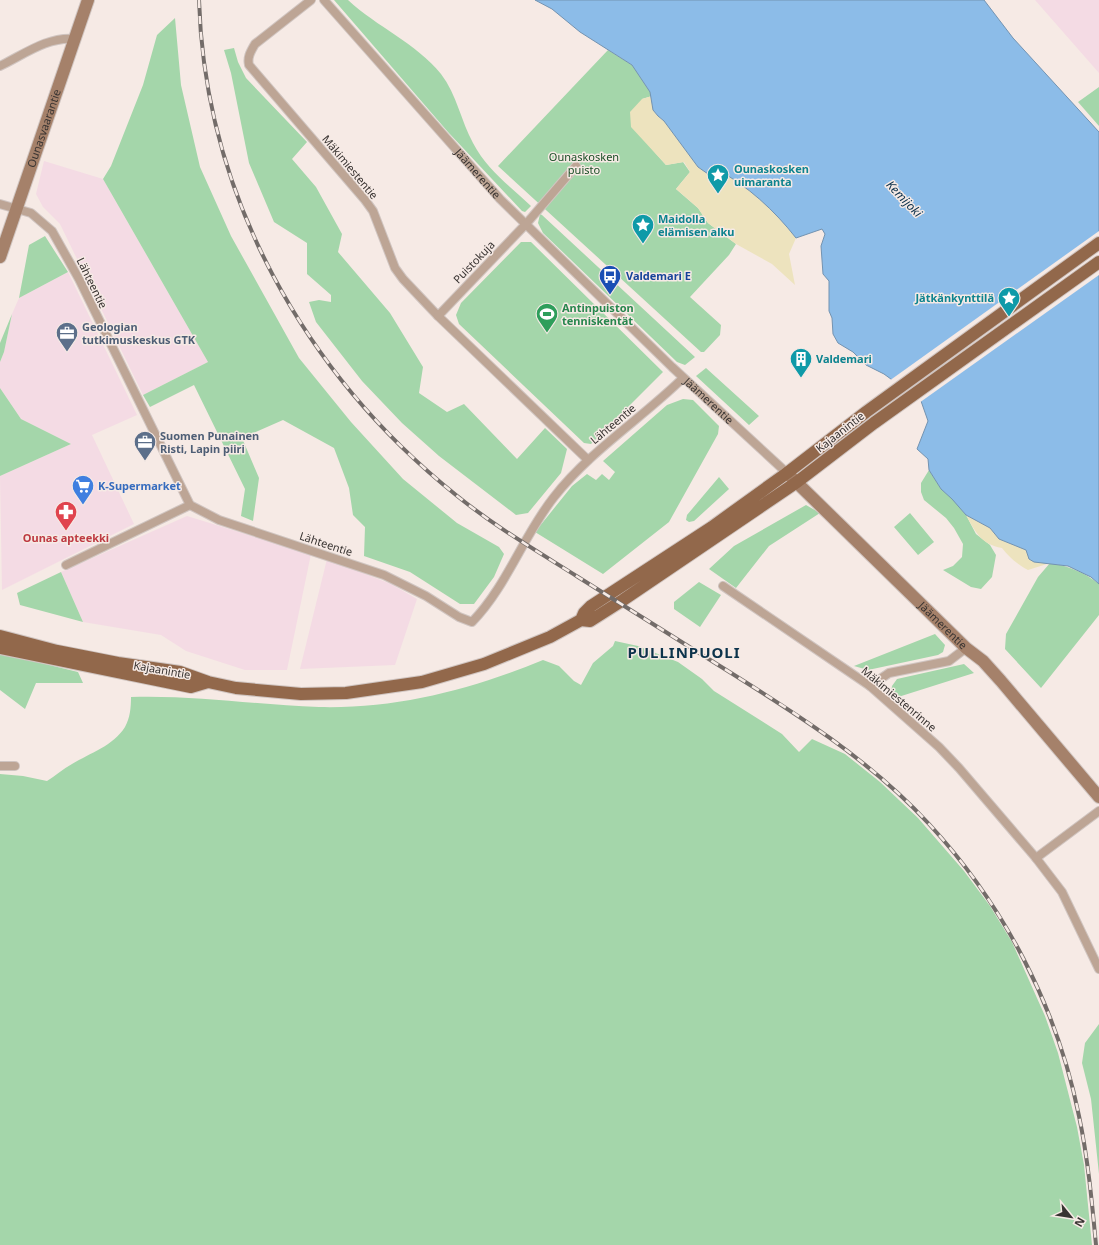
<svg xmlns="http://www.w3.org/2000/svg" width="1099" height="1245" viewBox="0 0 1099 1245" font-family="'Noto Sans',sans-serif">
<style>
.commercial{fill:#f4dbe4}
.green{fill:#a4d6aa}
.sand{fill:#ede3be}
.water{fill:#8cbce8;stroke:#7393b1}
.pier{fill:#f6eae5}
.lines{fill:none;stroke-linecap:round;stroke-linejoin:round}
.street-casing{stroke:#d0c5c1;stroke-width:10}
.secondary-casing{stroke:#d0c5c1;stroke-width:14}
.primary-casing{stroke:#d0c5c1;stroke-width:14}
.street{stroke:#bda595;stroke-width:8}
.secondary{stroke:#a5816a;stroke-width:12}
.primary{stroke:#92684b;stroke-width:12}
.rail-casing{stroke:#736c69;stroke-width:4}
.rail{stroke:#f6eae5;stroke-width:2.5;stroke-dasharray:8;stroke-linecap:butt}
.labels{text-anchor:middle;stroke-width:3;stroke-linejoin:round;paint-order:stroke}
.street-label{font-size:11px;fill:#383331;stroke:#f6eae5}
.park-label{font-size:11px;fill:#184d24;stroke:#f6eae5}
.culture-label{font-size:11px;font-weight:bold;fill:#0d838f;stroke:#f6eae5;text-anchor:start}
.transit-label{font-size:11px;font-weight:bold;fill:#164399;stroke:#f6eae5;text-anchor:start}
.leisure-label{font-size:11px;font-weight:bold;fill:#27864d;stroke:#f6eae5;text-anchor:start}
.service-label{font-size:11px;font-weight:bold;fill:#4e5e75;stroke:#f6eae5;text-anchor:start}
.shop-label{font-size:11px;font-weight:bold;fill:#366cbe;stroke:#f6eae5;text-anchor:start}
.health-label{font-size:11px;font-weight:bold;fill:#be3a42;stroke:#f6eae5}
.water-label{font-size:12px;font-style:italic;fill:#072d49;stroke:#f6eae5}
.district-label{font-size:15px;font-weight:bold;letter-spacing:1px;fill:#0c334b;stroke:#f6eae5}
</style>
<rect width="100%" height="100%" fill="#f6eae5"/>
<!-- commercial -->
<path class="commercial" d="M 1035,0 L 1099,0 L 1099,73 Z
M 44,161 L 103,179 L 208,362 L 143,395 L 60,224 L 43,207 L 36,194 Z
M 68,272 L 137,415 L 92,435 L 134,524 L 2,590 L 0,476 L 71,444 L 21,419 L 0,388 L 0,362 L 4,352 L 12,314 L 19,298 Z
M 187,516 L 311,554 L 287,670 L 245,670 L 186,651 L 161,635 L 83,622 L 61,572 Z
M 327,559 L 391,584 L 417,599 L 395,665 L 300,669 Z"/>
<!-- green -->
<path class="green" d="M 334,0 L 348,0 C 377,27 416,43 441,74 C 457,95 461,121 473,143 C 487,170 510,186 531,206 L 525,212 L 522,211 L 448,132 Z
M 175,18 L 181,85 L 200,167 L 231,236 L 299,358 L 351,422 L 403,479 L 457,523 L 499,547 L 504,554 L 494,577 L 474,604 L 460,604 L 410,572 L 364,556 L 365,527 L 353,515 L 349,488 L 334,448 L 283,420 L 242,438 L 259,478 L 253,521 L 241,516 L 245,489 L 194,385 L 150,407 L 143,395 L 208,362 L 103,179 L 111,166 L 143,85 L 157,35 Z
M 234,48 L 238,62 L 246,78 L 307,142 L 292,159 L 316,187 L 342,234 L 338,252 L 390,313 L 423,367 L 419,393 L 447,412 L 464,404 L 517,459 L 545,428 L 567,449 L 561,473 L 528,513 L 516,515 L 439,456 L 402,423 L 362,381 L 316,322 L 309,302 L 319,300 L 331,302 L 331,295 L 307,274 L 307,243 L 274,222 L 249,163 L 231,73 L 224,50 Z
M 608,50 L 632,65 L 650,92 L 652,96 L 642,99 L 650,147 L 666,165 L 683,162 L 690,172 L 676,189 L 698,208 L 708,223 L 736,244 L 729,255 L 690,297 L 721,325 L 720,335 L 704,352 L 701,352 L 498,166 Z
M 1099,87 L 1099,126 L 1078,102 Z
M 540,214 L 542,215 L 695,357 L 685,365 L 677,362 L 543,233 L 538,223 Z
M 45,236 L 68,272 L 19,298 L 29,245 Z
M 521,242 L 531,242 L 663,372 L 591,444 L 584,443 L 459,324 L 456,315 L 461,303 Z
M 12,314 L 4,352 L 0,362 L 0,343 Z
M 706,368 L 759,416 L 749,425 L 696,376 Z
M 0,388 L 21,419 L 71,444 L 0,476 Z
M 683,399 L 693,400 L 719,426 L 718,434 L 669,522 L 603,574 L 535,532 L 572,486 L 587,474 L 596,480 L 602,474 L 609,480 L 615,472 L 603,461 L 667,405 Z
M 929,470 L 941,489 L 953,499 L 966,515 L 976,534 L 990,545 L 996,555 L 992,577 L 981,589 L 971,587 L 943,570 L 953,566 L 962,557 L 963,544 L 954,528 L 946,518 L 924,500 L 921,492 L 921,483 Z
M 719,477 L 729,489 L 694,521 L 689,522 L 686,520 L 687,515 Z
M 806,505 L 820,513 L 769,546 L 736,588 L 709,569 L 734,546 Z
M 910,513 L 934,542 L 918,555 L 894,527 Z
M 1050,563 C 1068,566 1084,572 1099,584 L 1099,615 L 1041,688 L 1005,649 L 1006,634 L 1038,577 Z
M 61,572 L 83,622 L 20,605 L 17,593 Z
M 699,582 L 721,595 L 700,627 L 674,609 L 674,602 Z
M 935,634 L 945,645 L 943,652 L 938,655 L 868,670 L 854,666 Z
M 615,641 L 638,646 L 678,662 L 702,679 L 714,691 L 782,734 L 799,752 L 812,739 L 845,754 L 880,782 L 918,818 L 964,871 L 990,906 L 1012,942 L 1045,1016 L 1058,1053 L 1077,1127 L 1084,1165 L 1092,1245 L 0,1245 L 0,774 L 23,776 L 47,781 C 55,776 63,769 72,764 C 90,753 113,746 125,727 C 130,718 131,708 131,697 C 194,695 257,705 319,707 C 397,709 472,689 543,660 L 559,666 L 574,681 L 581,685 L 593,663 L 613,646 Z
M 0,653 L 78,672 L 83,683 L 36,683 L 25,709 L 0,690 Z
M 964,664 L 974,673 L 895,698 L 891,693 L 892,686 L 897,679 Z
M 1099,1024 L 1099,1174 L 1091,1099 L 1082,1063 L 1085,1043 Z"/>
<!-- sand -->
<path class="sand" d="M 652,96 C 652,108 653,114 664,121 L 698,167 C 704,167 711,167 717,169 C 741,177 780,218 796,238 L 789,254 L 795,285 L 772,264 L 736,244 L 708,223 L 698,208 L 676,189 L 690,172 L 684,162 L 666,165 L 631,127 L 630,112 L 642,99 Z
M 966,515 L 990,528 L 999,539 L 1026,550 L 1034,562 L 1050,563 L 1028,570 C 1017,564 1010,558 1002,548 C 981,544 976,533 966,515 Z"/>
<!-- water -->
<path class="water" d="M 535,0 L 984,0 L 1013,38 L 1099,132 L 1099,584 L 1091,577 L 1068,566 L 1034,562 L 1029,559 L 1026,550 L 999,539 L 990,528 L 966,515 L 952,499 L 941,489 L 929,470 L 928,459 L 917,449 L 928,421 L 921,401 L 884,374 L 866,365 L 853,352 L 838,343 L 833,334 L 832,318 L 829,311 L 829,281 L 823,274 L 821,246 L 825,234 L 822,229 L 796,238 C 775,211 747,185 716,169 L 708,174 L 698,167 L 664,121 L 658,116 L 653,110 L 650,92 L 632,65 L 580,32 L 552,9 Z"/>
<!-- pier -->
<path class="pier" d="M 1099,231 L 1099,275 L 919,403 L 889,381 Z"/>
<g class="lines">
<!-- street casing -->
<g class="street-casing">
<g id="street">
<path d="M 311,0 L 255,44 C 251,51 247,57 249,65 L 365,200 L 373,211 L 395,268 L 403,279 L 438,316 L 588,460"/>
<path id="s1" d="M 324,0 L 500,199 L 672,367 L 787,473"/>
<path d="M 0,66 C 23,55 48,36 75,39"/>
<path d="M 0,204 L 31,213 L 52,231 L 79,279 L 190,505 L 219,520 L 384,575 L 426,596 L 459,617 L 472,622 C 507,586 523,536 554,497 C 590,451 641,419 683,378"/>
<path d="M 438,316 L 526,224 L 576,166"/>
<path d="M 66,565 L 190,505"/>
<path d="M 723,586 L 870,686 L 939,747 L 959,768 L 1036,858 L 1062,892 L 1099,969"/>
<path d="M 870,686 L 889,673 L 949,661 L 966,648"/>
<path d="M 0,766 L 15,766"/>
<path d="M 1036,858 L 1099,811"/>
</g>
</g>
<!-- secondary casing -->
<g class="secondary-casing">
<g id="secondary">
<path id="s2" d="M 0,257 L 88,0"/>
<path id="s3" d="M 787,473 L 966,648 L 983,661 L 1001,681 L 1099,797"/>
</g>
</g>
<!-- primary casing -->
<g class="primary-casing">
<path id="primary" d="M 581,620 L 584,613 L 591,606 L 712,527 L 787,473 L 866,412 L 1099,243
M 0,636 L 57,651 L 118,663 L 180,672 L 208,682 L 236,688 L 301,694 L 346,693 L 422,682 L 484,664 L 550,637 L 581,620 L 590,621 L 623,600 L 797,482 L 874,423 L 1099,262
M 0,648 L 191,687 L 208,682"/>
</g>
<!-- street -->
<use href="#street" class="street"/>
<!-- secondary -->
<use href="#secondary" class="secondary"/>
<!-- primary -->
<use href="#primary" class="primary"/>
<!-- rail casing -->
<g class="rail-casing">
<path id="rail" d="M 199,0 C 205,196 305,374 456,495 C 494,526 537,551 578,577 C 615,600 651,623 688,646 C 772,699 861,750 929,824 C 1004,905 1057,1007 1079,1116 C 1088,1159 1092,1202 1096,1245"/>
</g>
<!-- rail -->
<use href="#rail" class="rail"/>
</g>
<!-- icons -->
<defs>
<g id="sight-pin" transform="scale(1.15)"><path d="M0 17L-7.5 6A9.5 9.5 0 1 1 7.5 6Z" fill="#0f9aa8" stroke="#f6eae5"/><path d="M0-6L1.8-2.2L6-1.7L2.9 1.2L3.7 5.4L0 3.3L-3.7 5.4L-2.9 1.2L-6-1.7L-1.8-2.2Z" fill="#fff"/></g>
<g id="bus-pin" transform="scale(1.15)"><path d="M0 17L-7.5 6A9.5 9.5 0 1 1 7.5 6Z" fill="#1a4fb4" stroke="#f6eae5"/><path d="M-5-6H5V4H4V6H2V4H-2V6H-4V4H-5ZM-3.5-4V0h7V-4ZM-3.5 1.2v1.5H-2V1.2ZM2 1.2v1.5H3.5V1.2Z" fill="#fff"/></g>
<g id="stadium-pin" transform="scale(1.15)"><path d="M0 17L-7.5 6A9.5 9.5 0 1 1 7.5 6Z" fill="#2e9e5b" stroke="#f6eae5"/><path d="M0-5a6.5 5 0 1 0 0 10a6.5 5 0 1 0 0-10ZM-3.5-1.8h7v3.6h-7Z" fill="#fff"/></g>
<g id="office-pin" transform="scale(1.15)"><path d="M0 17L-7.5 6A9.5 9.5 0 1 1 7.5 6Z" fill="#5c6f8a" stroke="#f6eae5"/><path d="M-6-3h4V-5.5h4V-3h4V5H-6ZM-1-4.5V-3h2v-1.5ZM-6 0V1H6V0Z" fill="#fff"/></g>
<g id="building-pin" transform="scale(1.15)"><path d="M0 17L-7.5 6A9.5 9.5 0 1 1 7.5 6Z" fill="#0f9aa8" stroke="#f6eae5"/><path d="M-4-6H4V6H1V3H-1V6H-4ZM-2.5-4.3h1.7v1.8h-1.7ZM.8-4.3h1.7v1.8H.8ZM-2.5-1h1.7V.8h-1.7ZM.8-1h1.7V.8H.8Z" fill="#fff"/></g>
<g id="supermarket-pin" transform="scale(1.15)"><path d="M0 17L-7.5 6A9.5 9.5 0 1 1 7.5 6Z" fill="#3f7fe0" stroke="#f6eae5"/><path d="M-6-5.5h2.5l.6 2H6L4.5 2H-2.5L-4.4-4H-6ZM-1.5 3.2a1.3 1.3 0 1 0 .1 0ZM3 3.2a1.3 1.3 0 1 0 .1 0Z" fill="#fff"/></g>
<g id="pharmacy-pin" transform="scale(1.15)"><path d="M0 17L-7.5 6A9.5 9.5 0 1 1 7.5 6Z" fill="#e0444e" stroke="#f6eae5"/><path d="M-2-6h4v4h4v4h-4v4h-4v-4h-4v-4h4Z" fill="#fff"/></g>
</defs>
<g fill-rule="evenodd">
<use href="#sight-pin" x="718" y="175"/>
<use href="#sight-pin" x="643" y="225"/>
<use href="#bus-pin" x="610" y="276"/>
<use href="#sight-pin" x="1009" y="298"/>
<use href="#stadium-pin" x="547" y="314"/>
<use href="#office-pin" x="67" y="333"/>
<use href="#building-pin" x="801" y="359"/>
<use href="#office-pin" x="145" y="442"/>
<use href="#supermarket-pin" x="83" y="486"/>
<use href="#pharmacy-pin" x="66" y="512"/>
</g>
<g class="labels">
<!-- street labels -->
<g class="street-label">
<text dy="4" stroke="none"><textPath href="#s2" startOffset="136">Ounasvaarantie</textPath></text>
<text transform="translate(350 167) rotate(50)" y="4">Mäkimiestentie</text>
<text dy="4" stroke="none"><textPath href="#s1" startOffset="232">Jäämerentie</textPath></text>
<text transform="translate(474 262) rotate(-46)" y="4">Puistokuja</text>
<text transform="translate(92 283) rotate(64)" y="4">Lähteentie</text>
<text dy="4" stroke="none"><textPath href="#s1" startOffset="556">Jäämerentie</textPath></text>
<text transform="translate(613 424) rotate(-40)" y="4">Lähteentie</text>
<text transform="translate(840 432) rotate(-38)" y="4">Kajaanintie</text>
<text transform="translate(326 544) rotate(18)" y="4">Lähteentie</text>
<text dy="4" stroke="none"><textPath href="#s3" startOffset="218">Jäämerentie</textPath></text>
<text transform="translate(162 670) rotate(10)" y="4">Kajaanintie</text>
<text transform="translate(899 699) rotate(40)" y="4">Mäkimiestenrinne</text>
</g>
<!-- park labels -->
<g class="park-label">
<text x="584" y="161">Ounaskosken<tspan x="584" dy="13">puisto</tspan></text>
</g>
<!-- culture labels -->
<g class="culture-label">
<text x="734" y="173">Ounaskosken<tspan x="734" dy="13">uimaranta</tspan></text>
<text x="658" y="223">Maidolla<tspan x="658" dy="13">elämisen alku</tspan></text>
<text x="994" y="302" text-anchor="end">Jätkänkynttilä</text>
<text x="816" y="363">Valdemari</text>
</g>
<!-- transit labels -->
<g class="transit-label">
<text x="626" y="280">Valdemari E</text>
</g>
<!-- leisure labels -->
<g class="leisure-label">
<text x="562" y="312">Antinpuiston<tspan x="562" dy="13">tenniskentät</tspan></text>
</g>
<!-- service labels -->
<g class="service-label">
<text x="82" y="331">Geologian<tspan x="82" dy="13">tutkimuskeskus GTK</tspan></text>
<text x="160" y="440">Suomen Punainen<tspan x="160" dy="13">Risti, Lapin piiri</tspan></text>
</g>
<!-- shop labels -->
<g class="shop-label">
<text x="98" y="490">K-Supermarket</text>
</g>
<!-- health labels -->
<g class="health-label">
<text x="66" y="542">Ounas apteekki</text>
</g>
<!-- water labels -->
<g class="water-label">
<text transform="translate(904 199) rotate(46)" y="4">Kemijoki</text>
</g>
<!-- district labels -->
<g class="district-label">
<text x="684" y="658">PULLINPUOLI</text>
</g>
</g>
<!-- north arrow -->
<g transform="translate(1071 1217) rotate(120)" stroke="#f6eae5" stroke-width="3" paint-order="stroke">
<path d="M0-3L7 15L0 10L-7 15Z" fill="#383331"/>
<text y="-6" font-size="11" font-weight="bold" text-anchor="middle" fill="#383331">N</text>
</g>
</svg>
